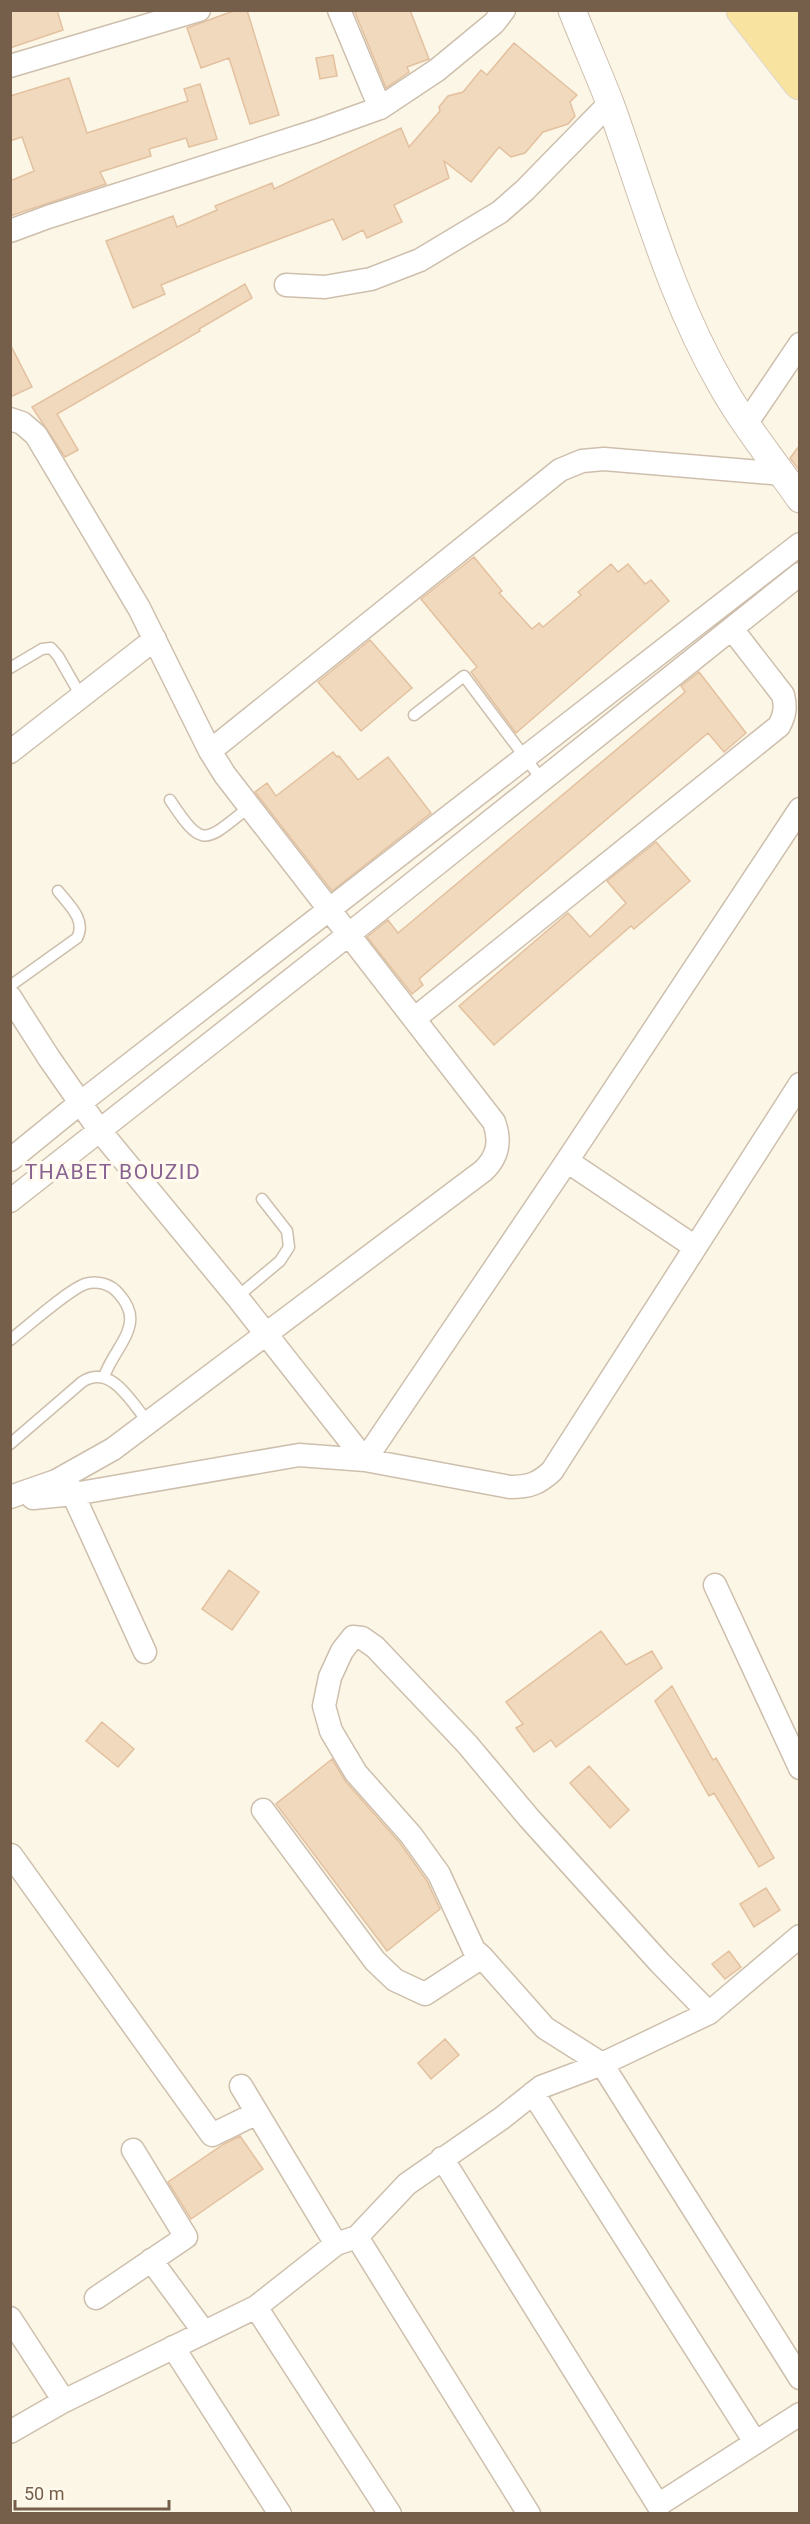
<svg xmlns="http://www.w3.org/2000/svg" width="810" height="2524" viewBox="0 0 810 2524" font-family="Roboto,sans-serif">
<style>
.building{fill:#f1d9be;stroke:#e3c19f;stroke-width:1.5}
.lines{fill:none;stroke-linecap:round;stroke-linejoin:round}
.service-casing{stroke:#cebfad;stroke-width:13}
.minor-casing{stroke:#cebfad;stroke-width:25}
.tertiary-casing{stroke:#cebfad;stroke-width:29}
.primary-casing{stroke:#dbd5d0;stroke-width:35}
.service{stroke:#fff;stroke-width:10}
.minor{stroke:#fff;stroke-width:22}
.tertiary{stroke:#fff;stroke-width:27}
.primary{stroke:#f9e3a0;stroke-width:33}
.labels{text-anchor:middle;stroke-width:6;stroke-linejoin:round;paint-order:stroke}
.quarter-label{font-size:21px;letter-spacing:1.5px;fill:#886392;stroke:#fffaed}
</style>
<rect width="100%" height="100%" fill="#fcf6e6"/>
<!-- building -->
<path class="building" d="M 10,10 L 57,10 L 63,30 L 10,48 Z
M 236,10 L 247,10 L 279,115 L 250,124 L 229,58 L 201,68 L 187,28 Z
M 354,10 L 410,10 L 429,59 L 407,67 L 409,72 L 386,88 Z
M 514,43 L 577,95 L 570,102 L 575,116 L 568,124 L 543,132 L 525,153 L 511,157 L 499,147 L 471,182 L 444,161 L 449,178 L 394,205 L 402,222 L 367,238 L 363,230 L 343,240 L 333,219 L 220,261 L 161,285 L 165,294 L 133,308 L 106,241 L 173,216 L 177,227 L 217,210 L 215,206 L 272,183 L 274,189 L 401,128 L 409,147 L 440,111 L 439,107 L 448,96 L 463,92 L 481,70 L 487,75 Z
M 333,55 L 337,76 L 320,79 L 316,58 Z
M 69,78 L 87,133 L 188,101 L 184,89 L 200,84 L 217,139 L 189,147 L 186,138 L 149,149 L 151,156 L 100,172 L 106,184 L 10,216 L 10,181 L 34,171 L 22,137 L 10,141 L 10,96 Z
M 245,284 L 252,298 L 199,329 L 200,331 L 57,414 L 78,450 L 65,457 L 32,407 Z
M 10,344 L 32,387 L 10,397 Z
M 800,445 L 800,471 L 790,458 Z
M 474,557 L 502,591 L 499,593 L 532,629 L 539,623 L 543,627 L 581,595 L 578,592 L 611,564 L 618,572 L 628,564 L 645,584 L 651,580 L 669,601 L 516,733 L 471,672 L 477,667 L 421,599 Z
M 370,640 L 412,688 L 361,731 L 318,682 Z
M 699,672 L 746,733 L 724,752 L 708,733 L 419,979 L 423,985 L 412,994 L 367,937 L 388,920 L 398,933 L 685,692 L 681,686 Z
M 333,752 L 337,757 L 339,756 L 358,780 L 388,757 L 431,813 L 332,891 L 255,792 L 267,783 L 276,796 Z
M 656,842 L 690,881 L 634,929 L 631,926 L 494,1045 L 459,1006 L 568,913 L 590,937 L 626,903 L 607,881 Z
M 229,1570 L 259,1592 L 232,1630 L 202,1609 Z
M 601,1631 L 626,1665 L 652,1651 L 662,1668 L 556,1747 L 551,1740 L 534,1752 L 516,1728 L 523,1724 L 506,1702 Z
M 672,1686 L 713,1760 L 716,1758 L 774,1858 L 759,1867 L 714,1793 L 709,1796 L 655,1701 Z
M 102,1722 L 134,1749 L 118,1767 L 86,1741 Z
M 332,1759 L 346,1782 L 400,1843 L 427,1881 L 440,1909 L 387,1951 L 276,1804 Z
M 589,1766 L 629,1810 L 610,1828 L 570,1783 Z
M 766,1888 L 780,1910 L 754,1927 L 740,1904 Z
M 729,1951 L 741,1967 L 725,1979 L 712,1964 Z
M 445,2039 L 459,2055 L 431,2079 L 418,2063 Z
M 240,2136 L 263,2169 L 191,2219 L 168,2182 L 224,2144 Z"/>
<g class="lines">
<!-- service casing -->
<g class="service-casing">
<path id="service" d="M 10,668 L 42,649 L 51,648 L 58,656 L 81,696
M 414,715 L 464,676 L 542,780
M 170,800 C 203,850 205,842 248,808
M 10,986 L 77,938 C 87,920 68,904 58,891
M 237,1297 L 280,1261 L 289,1247 L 287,1231 L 262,1199
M 10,1340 C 27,1327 68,1290 85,1284 C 97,1280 111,1284 119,1294 C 127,1303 133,1314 129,1327 C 126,1342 110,1358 104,1377
M 10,1444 L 82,1382 C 111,1363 131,1402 148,1422"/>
</g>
<!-- minor casing -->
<g class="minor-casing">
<path id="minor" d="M 339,10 L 380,108
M 10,66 L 199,10
M 10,231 L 48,217 L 316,131 L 380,108 L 437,70 L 494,23 L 504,10
M 286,285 L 325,287 L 371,279 L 420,260 L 500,212 L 525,190 L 610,103
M 10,419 L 22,423 L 36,435 L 139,608 L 210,751 L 225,775 L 494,1122 C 501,1141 498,1157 483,1171 L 113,1449 L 56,1481 L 10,1497
M 746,424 L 800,344
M 210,751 L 560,470 L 582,461 L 604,459 L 783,474
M 10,752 L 155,639
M 10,997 L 49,1058 L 100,1131 L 237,1297 L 365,1460 L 567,1161 L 800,809
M 414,1019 L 779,726 C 785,715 786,707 783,695 L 732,629
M 10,1160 L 80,1103 L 800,544
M 567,1161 L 695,1247
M 10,1201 L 348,935 L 800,574
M 67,1481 L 145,1652
M 33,1498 L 74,1494 L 299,1455 L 365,1460 L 510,1487 C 529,1487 538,1484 552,1471 L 800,1084
M 715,1585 L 800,1768
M 263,1810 L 375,1961 L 395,1980 L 425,1994 L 482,1957 L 545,2028 L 602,2064 L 800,2378
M 11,1855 L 212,2135 L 257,2113
M 482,1957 L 474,1950 L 439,1874 L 411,1835 L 356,1773 L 331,1731 L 324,1706 L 330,1677 L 342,1651 L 353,1637 L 362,1638 L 375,1647 L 467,1744 L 529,1818 L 660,1963 L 709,2013
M 241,2086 L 336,2244
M 533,2093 L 755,2442
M 442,2158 L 658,2505 L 800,2414
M 357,2237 L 529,2514
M 151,2260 L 204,2332
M 96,2298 L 186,2237 L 133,2150
M 256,2307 L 390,2514
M 10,2318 L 64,2401
M 173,2347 L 280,2514
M 10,2432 L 64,2401 L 256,2307 L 336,2244 L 357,2237 L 407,2184 L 502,2118 L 541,2087 L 602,2064 L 709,2013 L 800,1936"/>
</g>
<!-- tertiary casing -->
<g class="tertiary-casing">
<path id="tertiary" d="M 572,10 C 584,41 598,72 610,103 C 645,200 670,296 722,386 C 744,426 774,461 800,499"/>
</g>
<!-- primary casing -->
<g class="primary-casing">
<path id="primary" d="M 743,10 L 800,83
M 776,10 L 800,39"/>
</g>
<!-- service -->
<use href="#service" class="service"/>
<!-- minor -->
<use href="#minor" class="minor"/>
<!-- tertiary -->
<use href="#tertiary" class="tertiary"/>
<!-- primary -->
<use href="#primary" class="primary"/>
</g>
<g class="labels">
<!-- quarter labels -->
<g class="quarter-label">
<text x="113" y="1179">THABET BOUZID</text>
</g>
</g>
<!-- border -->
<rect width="810" height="2524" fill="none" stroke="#755f4b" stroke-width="24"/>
<!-- scale -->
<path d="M15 2500v9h154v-9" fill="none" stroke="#755f4b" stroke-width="3"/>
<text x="24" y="2500" font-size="18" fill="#755f4b" stroke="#fffaed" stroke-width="4.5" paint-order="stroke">50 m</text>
</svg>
